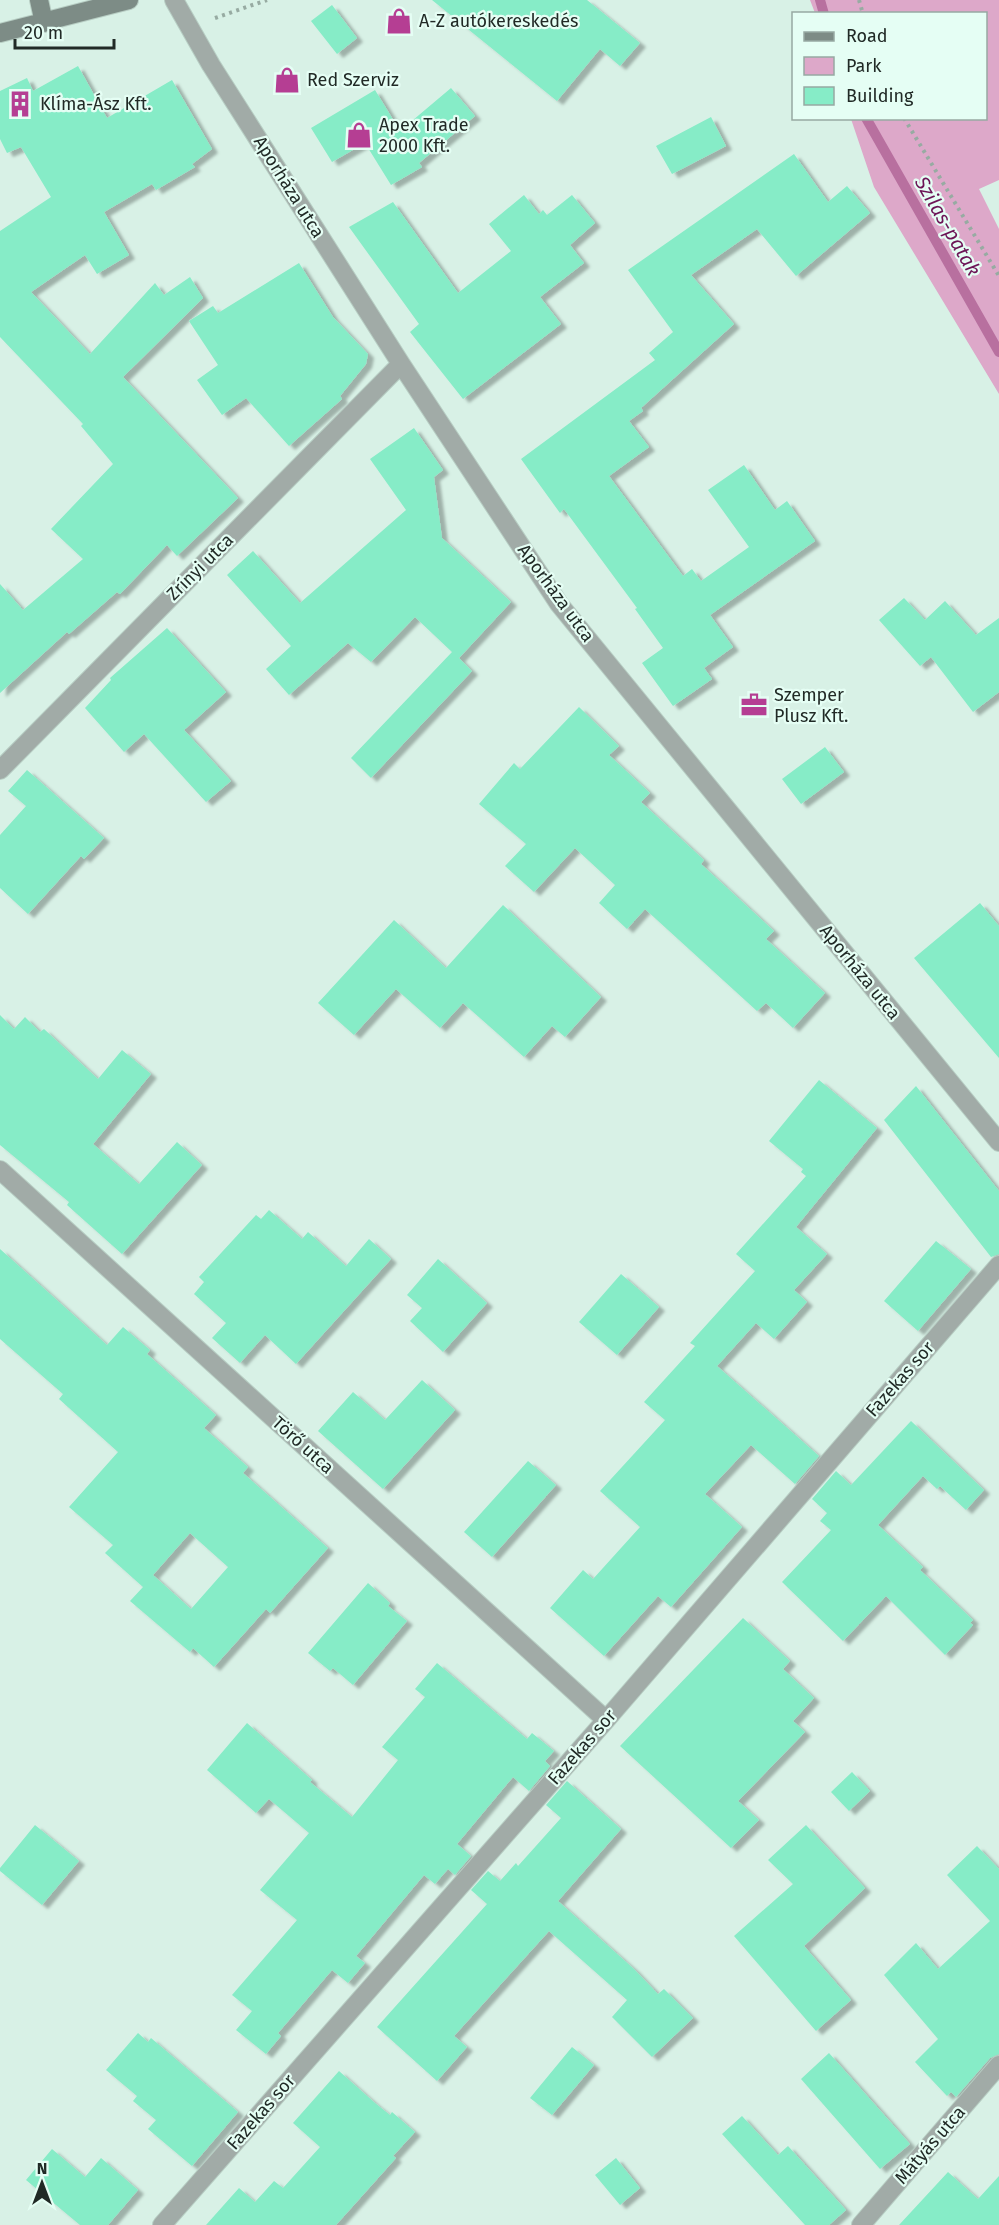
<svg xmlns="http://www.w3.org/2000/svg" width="999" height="2225" viewBox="0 0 999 2225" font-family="'Fira Sans',sans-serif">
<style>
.green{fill:#dda8c9}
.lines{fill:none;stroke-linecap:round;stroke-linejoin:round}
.stream{stroke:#b8709f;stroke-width:10}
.building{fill:#86ecc7;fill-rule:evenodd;filter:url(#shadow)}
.street-casing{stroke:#b7cdc3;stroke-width:20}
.secondary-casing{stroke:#b7cdc3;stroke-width:20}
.path{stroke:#97aba2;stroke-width:4;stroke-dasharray:3 4.5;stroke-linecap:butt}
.street{stroke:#a1aba7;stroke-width:18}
.secondary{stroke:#7d8c86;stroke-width:18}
.labels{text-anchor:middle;stroke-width:4.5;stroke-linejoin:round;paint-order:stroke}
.poi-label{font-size:18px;fill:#212a26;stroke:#e5fef4;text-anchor:start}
.street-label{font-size:18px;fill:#212a26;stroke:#e5fef4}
.water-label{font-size:20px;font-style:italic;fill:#6c1456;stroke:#e5fef4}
</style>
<defs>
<filter id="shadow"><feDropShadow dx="6" dy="4" stdDeviation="1.5" flood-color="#0004"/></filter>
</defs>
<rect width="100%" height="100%" fill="#d8f1e6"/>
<!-- green -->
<path class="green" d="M 810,0 L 999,0 L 999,180 L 979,189 L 999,229 L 999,394 L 874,187 L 851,119 L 986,118 L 986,14 L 815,13 Z"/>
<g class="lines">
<!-- stream -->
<path class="stream" d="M 820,0 L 824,14
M 866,118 L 999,352"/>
</g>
<!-- building -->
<path class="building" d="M 432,0 L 587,0 L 640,43 L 620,66 L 600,49 L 557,101 Z
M 332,5 L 357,38 L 337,54 L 311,21 Z
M 78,66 L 107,118 L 172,80 L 212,149 L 192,164 L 195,167 L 156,190 L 152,184 L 104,212 L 129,255 L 97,274 L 85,255 L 31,292 L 90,354 L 155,283 L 164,295 L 190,277 L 203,298 L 123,377 L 238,498 L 177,556 L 167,545 L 120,594 L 117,592 L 69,634 L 67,632 L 0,693 L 0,584 L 23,610 L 83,559 L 51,529 L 113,464 L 81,426 L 83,424 L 0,337 L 0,231 L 51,197 L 21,147 L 7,153 L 0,139 L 0,91 L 27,78 L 33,91 Z
M 451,88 L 475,116 L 419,163 L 422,167 L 391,185 L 365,143 L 332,162 L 311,128 L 375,90 L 400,131 Z
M 711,117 L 726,146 L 672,174 L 656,146 Z
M 794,154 L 828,202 L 847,186 L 870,213 L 796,276 L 757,229 L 691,275 L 734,324 L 641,408 L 643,411 L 629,421 L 649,447 L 609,476 L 683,576 L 692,569 L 701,581 L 749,547 L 708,490 L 744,465 L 775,510 L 787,501 L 815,541 L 710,615 L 733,647 L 704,668 L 712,679 L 673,706 L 642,663 L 663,648 L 635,609 L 637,608 L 564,509 L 560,513 L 521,459 L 655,360 L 649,353 L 673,332 L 628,270 Z
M 524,195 L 539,214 L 543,210 L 547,215 L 572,195 L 595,223 L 570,245 L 584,263 L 540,297 L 561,324 L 463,399 L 410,332 L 419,324 L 349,227 L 393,202 L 458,293 L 511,251 L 489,224 Z
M 299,263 L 333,317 L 368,354 L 366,364 L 340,396 L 342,399 L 289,446 L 246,398 L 222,415 L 197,380 L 218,365 L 189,321 L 213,306 L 218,313 Z
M 414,428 L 443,470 L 434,477 L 442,538 L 511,602 L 459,658 L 472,671 L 371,778 L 351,758 L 452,652 L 415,617 L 371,662 L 348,643 L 289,695 L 266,669 L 291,646 L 227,575 L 253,551 L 300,603 L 406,510 L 370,459 Z
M 904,598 L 925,620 L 945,601 L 976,635 L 999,618 L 999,692 L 973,712 L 931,657 L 920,666 L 879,620 Z
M 167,628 L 226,692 L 184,730 L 231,781 L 206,802 L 144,734 L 124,752 L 85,708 L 111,680 L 110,678 Z
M 579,707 L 619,746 L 609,755 L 650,793 L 641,802 L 704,860 L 701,864 L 774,931 L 766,939 L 825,993 L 793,1028 L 766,1003 L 757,1011 L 645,909 L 627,929 L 599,903 L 615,885 L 575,848 L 534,892 L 505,866 L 526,844 L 479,804 L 514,763 L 520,769 Z
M 825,747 L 844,772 L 801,804 L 782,779 Z
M 27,770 L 104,838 L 84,859 L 81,856 L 28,914 L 0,888 L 0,835 L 26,806 L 8,791 Z
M 980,903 L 999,926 L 999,1058 L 914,958 Z
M 503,905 L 601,997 L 565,1037 L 552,1026 L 524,1057 L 463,1003 L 440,1028 L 396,989 L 354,1035 L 318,1003 L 394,920 L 446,968 Z
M 0,1015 L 14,1029 L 25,1017 L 40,1032 L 44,1029 L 98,1079 L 122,1050 L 151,1074 L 93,1144 L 139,1184 L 177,1142 L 202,1165 L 122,1254 L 67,1205 L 69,1202 L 0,1145 Z
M 819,1080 L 877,1128 L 796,1227 L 827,1254 L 794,1290 L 807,1302 L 774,1339 L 756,1323 L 717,1366 L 819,1456 L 795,1484 L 751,1445 L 705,1494 L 742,1527 L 671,1607 L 658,1596 L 604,1656 L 550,1608 L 583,1570 L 593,1579 L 640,1527 L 600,1491 L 665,1420 L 644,1402 L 695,1346 L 690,1343 L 755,1271 L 736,1254 L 806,1176 L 801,1172 L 803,1169 L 769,1141 Z
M 916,1086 L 999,1191 L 999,1254 L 991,1257 L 884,1120 Z
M 269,1210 L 302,1239 L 308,1232 L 346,1266 L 369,1239 L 391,1259 L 296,1364 L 265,1335 L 240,1363 L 212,1338 L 226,1323 L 194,1294 L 204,1282 L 199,1277 L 256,1215 L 261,1219 Z
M 936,1241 L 971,1269 L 918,1331 L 884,1301 Z
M 0,1249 L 107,1345 L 123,1327 L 150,1350 L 147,1354 L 216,1415 L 204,1428 L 248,1467 L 243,1473 L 328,1548 L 270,1613 L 266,1609 L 214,1667 L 193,1648 L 190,1652 L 130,1601 L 143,1587 L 105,1553 L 113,1545 L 69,1507 L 118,1452 L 59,1399 L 63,1394 L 0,1339 ZM 190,1533 L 228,1567 L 191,1609 L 153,1575 Z
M 438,1259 L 487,1303 L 443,1352 L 410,1321 L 422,1308 L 407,1295 Z
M 621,1274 L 659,1307 L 617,1355 L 579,1322 Z
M 422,1380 L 455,1410 L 383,1489 L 318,1431 L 353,1392 L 385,1420 Z
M 911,1421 L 984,1490 L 966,1510 L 940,1486 L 937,1489 L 923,1476 L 878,1525 L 923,1567 L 920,1570 L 973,1620 L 970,1623 L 973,1625 L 945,1655 L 886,1596 L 843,1641 L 782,1582 L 831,1530 L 820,1521 L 827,1513 L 812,1499 L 836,1471 L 851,1485 Z
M 528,1461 L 556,1485 L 492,1557 L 464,1532 Z
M 368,1583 L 390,1603 L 388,1606 L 407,1621 L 353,1685 L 333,1668 L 330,1671 L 308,1653 Z
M 743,1618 L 790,1661 L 783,1669 L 814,1698 L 793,1721 L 805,1732 L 738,1801 L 759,1820 L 731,1848 L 620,1746 Z
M 437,1663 L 527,1739 L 532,1733 L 554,1751 L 545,1761 L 550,1766 L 529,1791 L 513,1777 L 457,1844 L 471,1856 L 455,1875 L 448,1869 L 435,1884 L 424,1875 L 356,1956 L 365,1963 L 348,1983 L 332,1970 L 278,2033 L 281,2036 L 266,2054 L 236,2030 L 252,2011 L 232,1995 L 297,1920 L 260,1890 L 309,1833 L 269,1799 L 256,1813 L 207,1770 L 247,1723 L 312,1780 L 310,1782 L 352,1817 L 398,1760 L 382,1747 L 425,1697 L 415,1689 Z
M 852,1772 L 870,1791 L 849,1811 L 831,1792 Z
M 567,1781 L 621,1829 L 558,1901 L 634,1969 L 658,1994 L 664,1989 L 693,2018 L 652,2057 L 612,2017 L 627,2000 L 549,1931 L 454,2036 L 467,2047 L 437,2081 L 377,2027 L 487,1904 L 471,1890 L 488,1871 L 500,1881 L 516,1863 L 518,1866 L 561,1818 L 546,1805 Z
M 35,1825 L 79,1861 L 42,1905 L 0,1871 L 0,1868 Z
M 806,1825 L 865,1888 L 804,1946 L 851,2000 L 816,2031 L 734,1936 L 793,1884 L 768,1860 Z
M 977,1846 L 999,1869 L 999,2054 L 990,2058 L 956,2097 L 951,2092 L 947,2096 L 915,2062 L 938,2039 L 884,1975 L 916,1943 L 938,1969 L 990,1921 L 947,1875 Z
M 138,2033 L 148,2042 L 151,2038 L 238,2112 L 192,2166 L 148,2129 L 156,2120 L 133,2101 L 137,2096 L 106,2070 Z
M 572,2047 L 594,2065 L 552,2115 L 530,2098 Z
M 829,2053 L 910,2144 L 880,2169 L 801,2079 Z
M 339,2071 L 375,2103 L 390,2115 L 392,2112 L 415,2132 L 393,2156 L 396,2158 L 336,2225 L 206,2225 L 239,2188 L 255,2202 L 274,2181 L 283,2188 L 320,2147 L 293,2123 Z
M 742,2116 L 778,2155 L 788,2146 L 846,2210 L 829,2225 L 805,2225 L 722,2134 Z
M 52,2149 L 85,2177 L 101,2158 L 138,2190 L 108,2225 L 80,2225 L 26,2180 Z
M 616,2158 L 640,2188 L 620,2205 L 595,2175 Z
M 948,2172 L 978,2199 L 999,2176 L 999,2225 L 899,2225 Z"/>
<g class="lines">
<!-- street casing -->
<g class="street-casing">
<path id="street" d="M 174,0 L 211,65 L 401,364 L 559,604 L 999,1142
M 0,770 L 401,364
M 0,1170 L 606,1720
M 162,2225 L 606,1720 L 999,1265
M 861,2225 L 999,2065"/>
</g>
<!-- secondary casing -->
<g class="secondary-casing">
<path id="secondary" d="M 39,0 L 44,23
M 0,33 L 129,0"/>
</g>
<!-- path -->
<path class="path" d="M 859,0 L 863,14
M 215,18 L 267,0
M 904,118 L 999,276"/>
<!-- street -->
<use href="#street" class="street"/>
<!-- secondary -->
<use href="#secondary" class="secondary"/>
</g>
<!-- icons -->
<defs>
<g id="shop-bare" transform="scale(2.07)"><path d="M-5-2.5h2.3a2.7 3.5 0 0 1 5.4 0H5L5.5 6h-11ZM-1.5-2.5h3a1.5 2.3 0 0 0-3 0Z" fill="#b53e93" stroke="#e5fef4" stroke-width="2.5" paint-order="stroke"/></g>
<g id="building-bare" transform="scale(2.07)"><path d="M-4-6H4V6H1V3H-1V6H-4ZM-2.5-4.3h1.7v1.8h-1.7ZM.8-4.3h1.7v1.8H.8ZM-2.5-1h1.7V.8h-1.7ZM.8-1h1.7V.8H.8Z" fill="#b53e93" stroke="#e5fef4" stroke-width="2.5" paint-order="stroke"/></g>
<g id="office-bare" transform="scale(2.07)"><path d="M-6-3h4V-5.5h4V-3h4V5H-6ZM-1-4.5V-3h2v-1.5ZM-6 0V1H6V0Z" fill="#b53e93" stroke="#e5fef4" stroke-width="2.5" paint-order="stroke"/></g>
</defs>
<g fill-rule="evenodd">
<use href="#shop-bare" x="399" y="21"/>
<use href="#shop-bare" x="287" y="80"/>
<use href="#building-bare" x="20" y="104"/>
<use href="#shop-bare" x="359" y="135"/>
<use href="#office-bare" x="754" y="705"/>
</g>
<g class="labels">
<!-- poi labels -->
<g class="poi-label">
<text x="419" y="27">A-Z autókereskedés</text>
<text x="307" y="86">Red Szerviz</text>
<text x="40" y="110">Klíma-Ász Kft.</text>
<text x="379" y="131">Apex Trade<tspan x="379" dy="21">2000 Kft.</tspan></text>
<text x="774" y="701">Szemper<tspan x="774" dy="21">Plusz Kft.</tspan></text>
</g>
<!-- street labels -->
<g class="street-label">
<text transform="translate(289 187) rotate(58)" y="6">Aporháza utca</text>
<text transform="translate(200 567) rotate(-45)" y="6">Zrínyi utca</text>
<text transform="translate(556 593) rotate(54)" y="6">Aporháza utca</text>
<text transform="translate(860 972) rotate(51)" y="6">Aporháza utca</text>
<text transform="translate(900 1379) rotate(-49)" y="6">Fazekas sor</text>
<text transform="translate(303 1445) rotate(42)" y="6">Törő utca</text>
<text transform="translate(582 1747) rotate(-49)" y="6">Fazekas sor</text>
<text transform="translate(261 2112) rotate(-49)" y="6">Fazekas sor</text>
<text transform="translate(930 2145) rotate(-49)" y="6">Mátyás utca</text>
</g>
<!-- water labels -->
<g class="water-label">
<text transform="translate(948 226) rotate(60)" y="7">Szilas-patak</text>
</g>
</g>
<!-- legend -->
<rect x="792" y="12" width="195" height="108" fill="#e5fef4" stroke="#97a9a2" stroke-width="1.5"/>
<rect x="804" y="32" width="30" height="9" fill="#7d8c86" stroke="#97a9a2" stroke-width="1.5"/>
<text x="846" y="42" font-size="18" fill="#212a26">Road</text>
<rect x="804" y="57" width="30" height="18" fill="#dda8c9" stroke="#97a9a2" stroke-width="1.5"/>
<text x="846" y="72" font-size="18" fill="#212a26">Park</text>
<rect x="804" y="87" width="30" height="18" fill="#86ecc7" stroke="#97a9a2" stroke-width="1.5"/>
<text x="846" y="102" font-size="18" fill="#212a26">Building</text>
<!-- north arrow -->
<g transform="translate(42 2183)" stroke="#e5fef4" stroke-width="4.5" paint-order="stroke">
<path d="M0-4.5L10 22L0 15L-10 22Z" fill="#212a26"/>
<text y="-9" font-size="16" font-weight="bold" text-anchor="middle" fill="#212a26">N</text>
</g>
<!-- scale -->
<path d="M15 39v9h99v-9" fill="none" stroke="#212a26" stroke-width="3"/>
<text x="24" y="39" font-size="18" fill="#212a26" stroke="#e5fef4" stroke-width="4.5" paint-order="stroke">20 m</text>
</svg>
